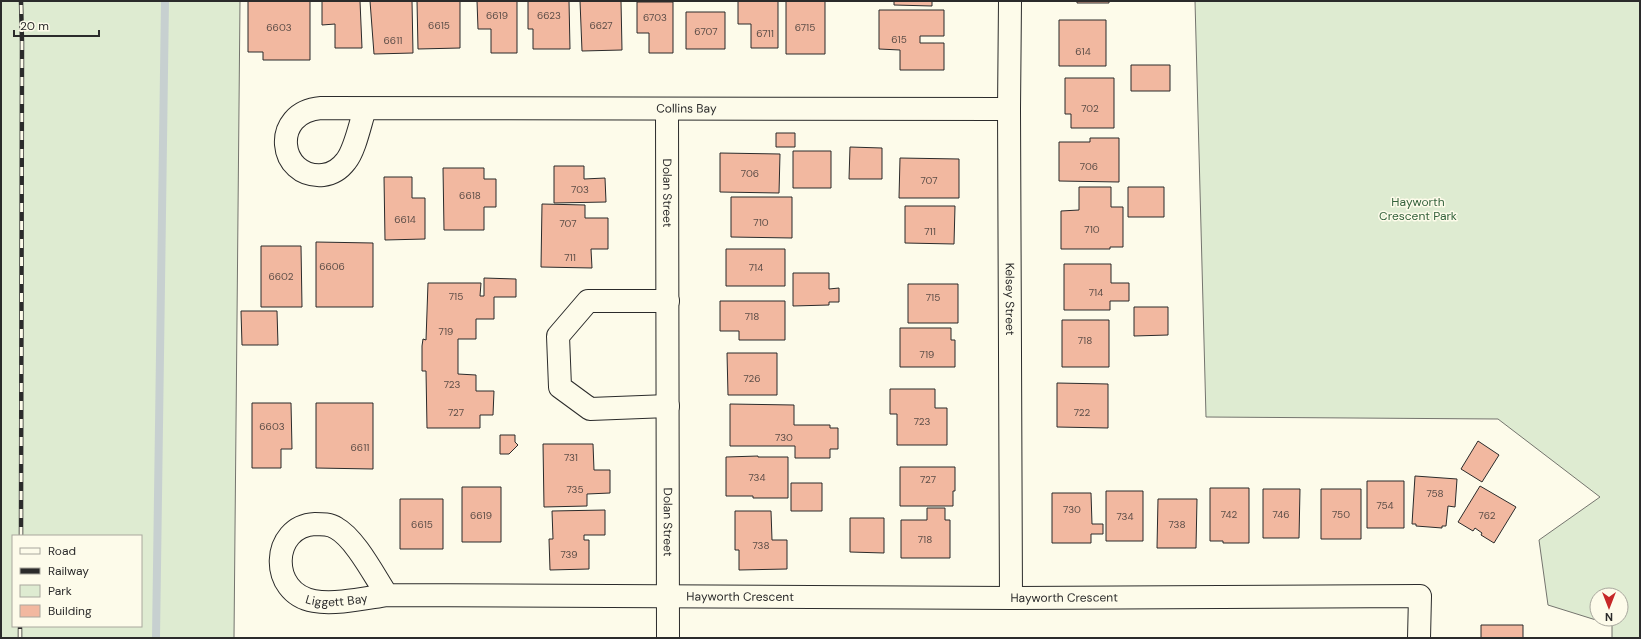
<svg xmlns="http://www.w3.org/2000/svg" width="1641" height="639" viewBox="0 0 1641 639" font-family="'DM Sans',sans-serif">
<style>
.green{fill:#deebd1;stroke:#74746e;fill-rule:evenodd}
.lines{fill:none;stroke-linecap:round;stroke-linejoin:round}
.stream{stroke:#c7d0d0;stroke-width:8}
.building{fill:#f2b8a0;stroke:#2b2b2b}
.minor-casing{stroke:#2b2b2b;stroke-width:24}
.minor{stroke:#fdfbea;stroke-width:22}
.rail-casing{stroke:#2b2b2b;stroke-width:4.5}
.rail{stroke:#fdfbea;stroke-width:3;stroke-dasharray:9;stroke-linecap:butt}
.labels{text-anchor:middle;stroke-width:3;stroke-linejoin:round;paint-order:stroke}
.number-label{font-size:10px;fill:#5d4e48}
.street-label{font-size:12px;fill:#2b2b2b;stroke:#fdfbea}
.park-label{font-size:12px;fill:#34623c;stroke:#fdfbea}
</style>
<rect width="100%" height="100%" fill="#fdfbea"/>
<!-- green -->
<path class="green" d="M 1,1 L 240,1 L 234,638 L 1,638 ZM 13,536 L 141,536 L 141,626 L 13,626 Z
M 1195,1 L 1640,1 L 1640,638 L 1612,638 L 1612,625 L 1548,605 L 1539,540 L 1600,497 L 1498,419 L 1206,417 ZM 1597,595 L 1621,595 L 1621,619 L 1597,619 Z"/>
<g class="lines">
<!-- stream -->
<path class="stream" d="M 156,638 L 165,1"/>
</g>
<!-- building -->
<path class="building" d="M 248,1 L 310,1 L 310,60 L 263,60 L 263,52 L 248,52 Z
M 322,1 L 360,1 L 362,48 L 335,48 L 335,24 L 322,25 Z
M 370,1 L 412,1 L 413,53 L 374,54 Z
M 417,1 L 460,1 L 460,48 L 418,49 Z
M 477,1 L 517,1 L 517,53 L 491,53 L 491,29 L 478,29 Z
M 528,1 L 569,1 L 570,49 L 533,49 L 533,29 L 528,29 Z
M 580,1 L 621,1 L 622,50 L 582,51 Z
M 738,1 L 778,1 L 778,48 L 751,48 L 751,24 L 738,24 Z
M 786,1 L 825,1 L 825,54 L 786,54 Z
M 894,1 L 932,1 L 932,6 L 894,5 Z
M 1077,1 L 1109,1 L 1109,3 L 1077,3 Z
M 637,2 L 673,2 L 673,53 L 649,53 L 649,33 L 637,33 Z
M 879,10 L 944,10 L 944,36 L 920,36 L 920,43 L 944,43 L 944,70 L 900,70 L 900,50 L 879,49 Z
M 686,12 L 725,12 L 725,49 L 686,49 Z
M 1059,20 L 1106,20 L 1106,66 L 1059,66 Z
M 1131,65 L 1170,65 L 1170,91 L 1131,91 Z
M 1065,78 L 1114,78 L 1114,128 L 1071,128 L 1071,114 L 1065,114 Z
M 776,133 L 795,133 L 795,147 L 776,147 Z
M 1090,138 L 1119,138 L 1119,182 L 1059,181 L 1059,142 L 1090,142 Z
M 850,147 L 882,148 L 882,179 L 849,179 Z
M 793,151 L 831,151 L 831,188 L 793,188 Z
M 720,153 L 780,154 L 779,193 L 720,192 Z
M 900,158 L 959,159 L 959,198 L 899,198 Z
M 554,166 L 584,166 L 584,179 L 605,178 L 606,202 L 554,203 Z
M 443,168 L 484,168 L 484,179 L 496,179 L 496,207 L 484,207 L 484,230 L 444,230 Z
M 384,177 L 412,177 L 412,198 L 425,198 L 425,239 L 385,240 Z
M 1079,187 L 1111,187 L 1111,207 L 1123,207 L 1123,247 L 1110,247 L 1110,249 L 1061,249 L 1061,211 L 1079,210 Z
M 1128,187 L 1164,187 L 1164,217 L 1128,217 Z
M 731,197 L 792,197 L 792,238 L 731,237 Z
M 542,204 L 585,205 L 585,218 L 608,218 L 608,249 L 591,249 L 592,268 L 541,267 Z
M 905,206 L 955,206 L 954,244 L 905,243 Z
M 316,242 L 373,243 L 373,307 L 316,307 Z
M 261,246 L 301,246 L 302,307 L 261,307 Z
M 726,249 L 785,249 L 785,286 L 726,286 Z
M 1064,264 L 1111,264 L 1111,283 L 1129,283 L 1129,301 L 1110,301 L 1110,310 L 1064,310 Z
M 793,273 L 829,273 L 829,289 L 839,288 L 839,302 L 829,302 L 829,305 L 793,306 Z
M 484,278 L 516,279 L 516,297 L 494,297 L 494,319 L 476,319 L 476,339 L 458,339 L 458,374 L 476,375 L 476,391 L 494,391 L 493,415 L 480,415 L 480,428 L 427,428 L 426,371 L 422,371 L 422,346 L 423,339 L 426,340 L 428,283 L 481,283 L 480,296 L 484,296 Z
M 908,284 L 958,284 L 958,323 L 908,323 Z
M 720,301 L 785,301 L 785,340 L 739,340 L 739,331 L 720,331 Z
M 1134,307 L 1168,307 L 1168,335 L 1134,336 Z
M 241,311 L 277,311 L 278,345 L 242,345 Z
M 1062,320 L 1109,320 L 1109,367 L 1062,367 Z
M 900,328 L 951,328 L 951,340 L 955,340 L 955,367 L 900,367 Z
M 727,353 L 777,353 L 777,395 L 728,395 Z
M 1057,383 L 1108,384 L 1108,428 L 1057,427 Z
M 890,389 L 935,389 L 935,408 L 947,408 L 947,445 L 897,445 L 897,414 L 890,414 Z
M 252,403 L 291,403 L 292,449 L 281,449 L 281,468 L 252,468 Z
M 316,403 L 373,403 L 373,469 L 316,468 Z
M 730,404 L 794,405 L 794,425 L 830,425 L 830,428 L 838,428 L 838,449 L 830,449 L 830,458 L 795,458 L 795,446 L 730,446 Z
M 500,435 L 515,435 L 515,442 L 518,445 L 509,454 L 500,454 Z
M 1478,441 L 1499,455 L 1482,482 L 1461,469 Z
M 543,444 L 593,444 L 594,470 L 610,470 L 610,493 L 587,494 L 587,506 L 544,507 Z
M 758,456 L 758,457 L 788,457 L 788,498 L 753,498 L 753,496 L 726,496 L 726,457 Z
M 900,467 L 955,467 L 955,491 L 953,491 L 953,506 L 900,506 Z
M 1415,476 L 1457,479 L 1455,507 L 1448,506 L 1446,526 L 1442,526 L 1442,528 L 1416,526 L 1416,524 L 1412,524 Z
M 1367,481 L 1404,481 L 1404,528 L 1367,528 Z
M 791,483 L 822,483 L 822,511 L 791,511 Z
M 1480,486 L 1516,507 L 1494,543 L 1481,535 L 1482,533 L 1475,528 L 1473,531 L 1458,522 Z
M 462,487 L 501,487 L 501,542 L 462,542 Z
M 1210,488 L 1249,488 L 1249,543 L 1223,543 L 1223,541 L 1210,541 Z
M 1263,489 L 1300,489 L 1299,538 L 1263,538 Z
M 1321,489 L 1361,489 L 1361,539 L 1321,539 Z
M 1106,491 L 1143,491 L 1143,541 L 1106,541 Z
M 1052,493 L 1091,493 L 1092,524 L 1103,524 L 1103,534 L 1091,534 L 1091,543 L 1052,543 Z
M 400,499 L 443,499 L 443,549 L 400,549 Z
M 1158,499 L 1197,499 L 1196,548 L 1157,548 Z
M 927,508 L 945,508 L 945,520 L 950,520 L 950,558 L 901,558 L 901,520 L 927,520 Z
M 605,510 L 605,535 L 584,535 L 584,540 L 589,540 L 589,569 L 550,570 L 549,539 L 553,539 L 552,511 Z
M 735,511 L 771,511 L 772,540 L 787,540 L 787,569 L 739,570 L 739,550 L 735,550 Z
M 850,518 L 884,518 L 884,553 L 850,552 Z
M 1481,625 L 1523,625 L 1523,638 L 1481,638 Z"/>
<g class="lines">
<!-- minor casing -->
<g class="minor-casing">
<g id="minor">
<path id="s1" d="M 1010,1 L 1009,109 L 1011,598"/>
<path id="s2" d="M 365,109 C 360,124 355,150 346,161 C 340,169 332,174 323,175 C 278,179 270,112 321,108 L 1009,109"/>
<path id="s3" d="M 667,110 L 668,638"/>
<path d="M 668,301 L 588,301 L 558,336 L 560,387 L 590,409 L 668,406"/>
<path id="s4" d="M 387,595 C 375,577 355,538 336,528 C 330,524 322,524 315,524 C 271,526 268,593 314,601 C 335,605 366,598 387,595 L 1011,598 L 1420,596 L 1419,638"/>
</g>
</g>
<!-- minor -->
<use href="#minor" class="minor"/>
<!-- rail casing -->
<g class="rail-casing">
<path id="rail" d="M 21,536 L 22,42 L 21,1
M 20,638 L 20,626"/>
</g>
<!-- rail -->
<use href="#rail" class="rail"/>
</g>
<g class="labels">
<!-- number labels -->
<g class="number-label">
<text x="497" y="19">6619</text>
<text x="549" y="19">6623</text>
<text x="655" y="21">6703</text>
<text x="439" y="29">6615</text>
<text x="601" y="29">6627</text>
<text x="279" y="31">6603</text>
<text x="805" y="31">6715</text>
<text x="706" y="35">6707</text>
<text x="765" y="37">6711</text>
<text x="899" y="43">615</text>
<text x="393" y="44">6611</text>
<text x="1083" y="55">614</text>
<text x="1090" y="112">702</text>
<text x="1089" y="170">706</text>
<text x="750" y="177">706</text>
<text x="929" y="184">707</text>
<text x="580" y="193">703</text>
<text x="470" y="199">6618</text>
<text x="405" y="223">6614</text>
<text x="761" y="226">710</text>
<text x="568" y="227">707</text>
<text x="1092" y="233">710</text>
<text x="930" y="235">711</text>
<text x="570" y="261">711</text>
<text x="332" y="270">6606</text>
<text x="756" y="271">714</text>
<text x="281" y="280">6602</text>
<text x="1096" y="296">714</text>
<text x="456" y="300">715</text>
<text x="933" y="301">715</text>
<text x="752" y="320">718</text>
<text x="446" y="335">719</text>
<text x="1085" y="344">718</text>
<text x="927" y="358">719</text>
<text x="752" y="382">726</text>
<text x="452" y="388">723</text>
<text x="456" y="416">727</text>
<text x="1082" y="416">722</text>
<text x="922" y="425">723</text>
<text x="272" y="430">6603</text>
<text x="784" y="441">730</text>
<text x="360" y="451">6611</text>
<text x="571" y="461">731</text>
<text x="757" y="481">734</text>
<text x="928" y="483">727</text>
<text x="575" y="493">735</text>
<text x="1435" y="497">758</text>
<text x="1385" y="509">754</text>
<text x="1072" y="513">730</text>
<text x="1229" y="518">742</text>
<text x="1281" y="518">746</text>
<text x="1341" y="518">750</text>
<text x="481" y="519">6619</text>
<text x="1487" y="519">762</text>
<text x="1125" y="520">734</text>
<text x="422" y="528">6615</text>
<text x="1177" y="528">738</text>
<text x="925" y="543">718</text>
<text x="761" y="549">738</text>
<text x="569" y="558">739</text>
</g>
<!-- street labels -->
<g class="street-label">
<text dy="4" stroke="none"><textPath href="#s2" startOffset="559">Collins Bay</textPath></text>
<text dy="4" stroke="none"><textPath href="#s3" startOffset="83">Dolan Street</textPath></text>
<text dy="4" stroke="none"><textPath href="#s1" startOffset="298">Kelsey Street</textPath></text>
<text dy="4" stroke="none"><textPath href="#s3" startOffset="412">Dolan Street</textPath></text>
<text dy="4" stroke="none"><textPath href="#s4" startOffset="242">Liggett Bay</textPath></text>
<text dy="4" stroke="none"><textPath href="#s4" startOffset="646">Hayworth Crescent</textPath></text>
<text dy="4" stroke="none"><textPath href="#s4" startOffset="970">Hayworth Crescent</textPath></text>
</g>
<!-- park labels -->
<g class="park-label">
<text x="1418" y="206">Hayworth<tspan x="1418" dy="14">Crescent Park</tspan></text>
</g>
</g>
<!-- border -->
<rect width="1641" height="639" fill="none" stroke="#2b2b2b" stroke-width="4"/>
<!-- legend -->
<rect x="12" y="535" width="130" height="92" fill="#fdfbea" stroke="#a9a89e"/>
<rect x="20" y="548" width="20" height="6" fill="#fdfbea" stroke="#a9a89e"/>
<text x="48" y="555" font-size="12" fill="#2b2b2b">Road</text>
<rect x="20" y="568" width="20" height="6" fill="#2b2b2b" stroke="#a9a89e"/>
<text x="48" y="575" font-size="12" fill="#2b2b2b">Railway</text>
<rect x="20" y="585" width="20" height="12" fill="#deebd1" stroke="#a9a89e"/>
<text x="48" y="595" font-size="12" fill="#2b2b2b">Park</text>
<rect x="20" y="605" width="20" height="12" fill="#f2b8a0" stroke="#a9a89e"/>
<text x="48" y="615" font-size="12" fill="#2b2b2b">Building</text>
<!-- north arrow -->
<g transform="translate(1609 607) rotate(180)"><circle r="19" fill="#fdfbea" stroke="#a9a89e"/>
<path d="M0-3L7 15L0 10L-7 15Z" fill="#c62828"/>
<text y="-6" font-size="11" font-weight="bold" text-anchor="middle" fill="#2b2b2b">N</text>
</g>
<!-- scale -->
<path d="M14 30v6h85v-6" fill="none" stroke="#2b2b2b" stroke-width="2"/>
<text x="20" y="30" font-size="12" fill="#2b2b2b" stroke="#fdfbea" stroke-width="3" paint-order="stroke">20 m</text>
</svg>
